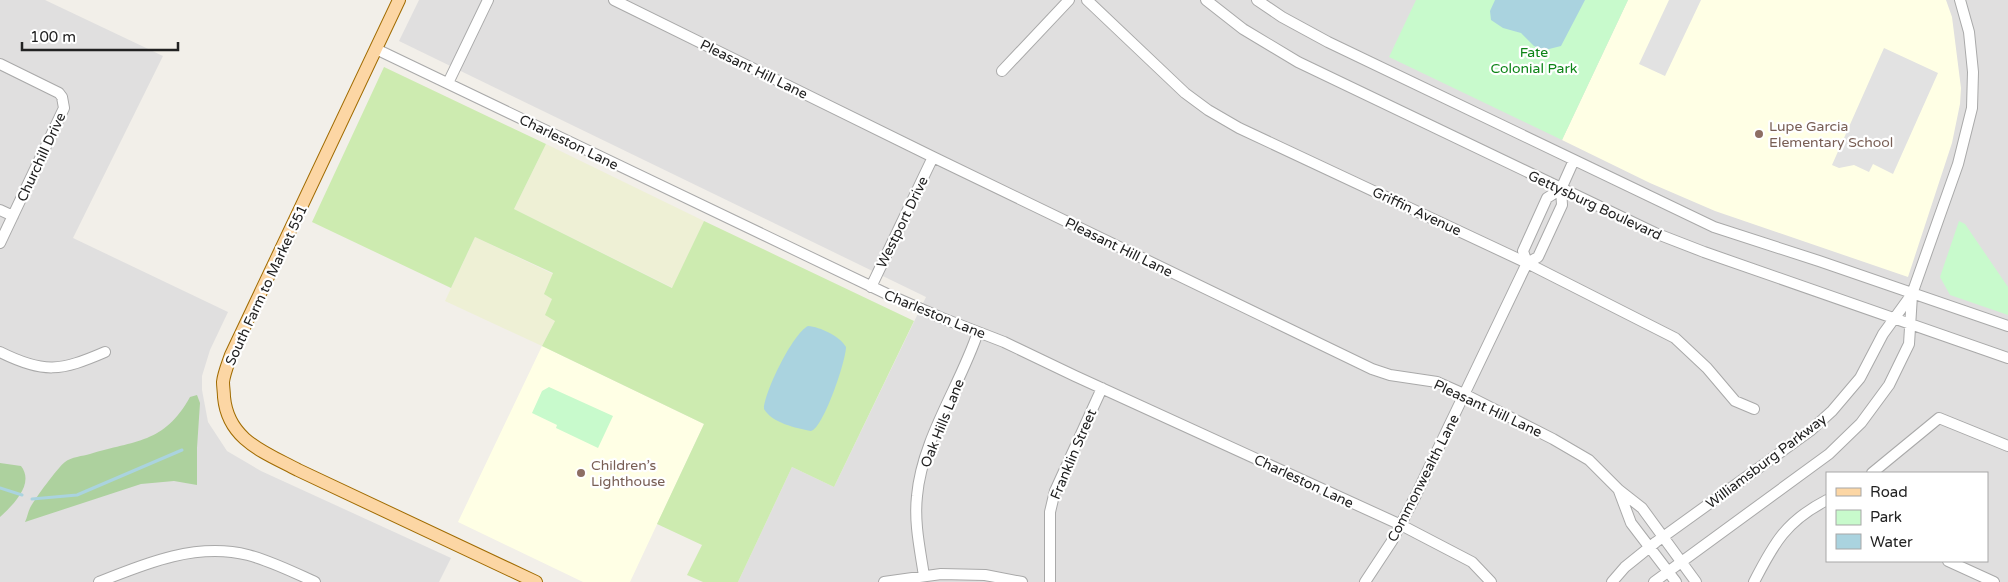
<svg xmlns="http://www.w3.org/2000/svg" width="2008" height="582" viewBox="0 0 2008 582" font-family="'Varela Round',sans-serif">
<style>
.residential{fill:#e0dfdf;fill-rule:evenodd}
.education{fill:#ffffe5}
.farmland{fill:#eef0d5}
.grass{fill:#cdebb0}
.forest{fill:#add19e}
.park{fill:#c8facc}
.parking{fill:#e2e2e2}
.water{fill:#aad3df}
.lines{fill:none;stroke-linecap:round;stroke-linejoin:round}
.stream{stroke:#aad3df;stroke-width:3}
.minor-casing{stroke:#a9a9a9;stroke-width:12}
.major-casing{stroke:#a06b00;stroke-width:14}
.minor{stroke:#fff;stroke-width:10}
.major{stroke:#fcd6a4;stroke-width:12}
.education-dot{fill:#8d6e63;stroke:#fff;stroke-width:2}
.labels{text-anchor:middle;stroke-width:4.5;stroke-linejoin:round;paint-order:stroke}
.park-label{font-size:14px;fill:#0c8416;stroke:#fff}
.street-label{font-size:14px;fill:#222;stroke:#fff}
.education-label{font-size:14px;fill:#785e54;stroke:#fff;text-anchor:start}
</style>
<rect width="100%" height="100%" fill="#f2efe9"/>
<!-- residential -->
<path class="residential" d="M 0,0 L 45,0 L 163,56 L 73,238 L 228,312 L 210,350 L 202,376 L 202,390 L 208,422 L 227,451 L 261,471 L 451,558 L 439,582 L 0,582 Z
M 419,0 L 2008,0 L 2008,582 L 738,582 L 792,467 L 834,487 L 926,297 L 399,41 ZM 1827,473 L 1987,473 L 1987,561 L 1827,561 Z"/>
<!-- education -->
<path class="education" d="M 1628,0 L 1946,0 L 1952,17 L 1961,88 L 1960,104 L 1952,143 L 1908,277 L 1715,211 L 1650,183 L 1562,140 Z
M 542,346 L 704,424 L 630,582 L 583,582 L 458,522 Z"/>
<!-- farmland -->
<path class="farmland" d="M 546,144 L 704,221 L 673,288 L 514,209 Z
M 475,237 L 553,274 L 552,299 L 555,321 L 542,346 L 445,301 Z"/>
<!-- grass -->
<path class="grass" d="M 384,67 L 546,144 L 514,209 L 672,288 L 704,221 L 914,321 L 834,487 L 792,467 L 738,582 L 703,582 L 687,575 L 702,545 L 657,524 L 704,424 L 542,346 L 555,321 L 545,315 L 552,299 L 544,294 L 553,273 L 475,237 L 451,288 L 312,222 Z"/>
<!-- forest -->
<path class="forest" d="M 197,395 L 200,403 L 197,448 L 197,485 L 174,481 L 141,484 L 25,522 C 27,518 28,512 30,508 C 34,500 58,467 65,462 C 71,457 83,456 90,454 C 135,440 164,444 190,397 Z
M 0,463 L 21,466 C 35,484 13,505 0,517 Z"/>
<!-- park -->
<path class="park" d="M 1416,0 L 1628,0 L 1562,140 L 1389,57 Z
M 1959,221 L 1965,224 L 2008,287 L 2008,315 L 1950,295 L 1940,277 Z
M 549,387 L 613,416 L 598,448 L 556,428 L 557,425 L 532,413 L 542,391 Z"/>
<!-- parking -->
<path class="parking" d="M 1669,0 L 1701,0 L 1665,76 L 1639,64 Z
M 1884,48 L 1938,73 L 1893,174 L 1873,164 L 1869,172 L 1854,165 L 1839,168 L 1832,165 Z"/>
<!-- water -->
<path class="water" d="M 1495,0 L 1585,0 L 1561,46 L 1545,50 L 1534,46 L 1521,33 L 1503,28 L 1491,20 L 1490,11 Z
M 808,326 C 820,327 840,336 846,347 C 846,361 823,429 811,431 C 796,428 772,423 764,409 C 764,393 793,333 808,326 Z"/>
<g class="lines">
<!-- stream -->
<path class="stream" d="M 0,488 L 22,495
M 32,499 L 77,495 L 182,450"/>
<!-- minor casing -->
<g class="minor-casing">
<path id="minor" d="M 614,0 L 933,157 L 1372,369 L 1390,375 L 1437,382 L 1464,394 L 1553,439 L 1589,460 L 1619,490 L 1642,508 L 1696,582
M 1087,0 L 1185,93 L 1208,110 L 1239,128 L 1527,263 L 1675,338 L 1707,368 L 1735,401 L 1754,409
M 1206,0 L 1243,29 L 1298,62 L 1655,233 L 1704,252 L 2008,358
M 1257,0 L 1282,17 L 1328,42 L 1714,227 L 1819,261 L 2008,326
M 376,49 L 887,294 L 942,318 L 1004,342 L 1075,376 L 1401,525 L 1472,562 L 1491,582
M 0,64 L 59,93 L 62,97 L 64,108 L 0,243
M 1002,71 L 1069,0
M 448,83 L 488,0
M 1561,189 L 1574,160
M 0,210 L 13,216
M 1527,263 L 1523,251 L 1547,198 L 1561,189
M 871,287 L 933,157
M 0,352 C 44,374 61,371 105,352
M 1872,473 L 1939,418 L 2008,446
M 1619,491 L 1631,523 L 1676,582
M 1948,561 L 1994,582
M 924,576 C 920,549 914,523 917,496 C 922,439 960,386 978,332
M 99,582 C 146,563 197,542 248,555 C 271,561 293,572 315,582
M 884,582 L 941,574 L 985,575 L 1022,582
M 1050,582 L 1050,512 L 1055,491 L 1102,388
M 1365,582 L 1392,541 L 1415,497 L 1527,263 L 1538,257 L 1562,205 L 1561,189
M 1612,582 L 1625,567 L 1656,542 L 1810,431 L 1832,411 L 1860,378 L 1883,334 L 1912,294 L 1958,164 L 1972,108 L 1973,72 L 1969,32 L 1960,0
M 1654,582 L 1829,454 L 1861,423 L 1889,385 L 1909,344 L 1912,295
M 1754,582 C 1774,543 1786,521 1827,500"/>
</g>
<!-- major casing -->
<g class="major-casing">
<path id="major" d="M 399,0 L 231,355 C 228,364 224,373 223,382 C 223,387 224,392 224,397 C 228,440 264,452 298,470 L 536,582"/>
</g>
<!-- minor -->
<use href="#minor" class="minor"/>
<!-- major -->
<use href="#major" class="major"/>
</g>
<!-- markers -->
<g class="education-dot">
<circle cx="1759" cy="134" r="5"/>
<circle cx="581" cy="473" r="5"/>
</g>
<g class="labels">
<!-- park labels -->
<g class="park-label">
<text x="1534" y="57">Fate<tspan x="1534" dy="16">Colonial Park</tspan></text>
</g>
<!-- street labels -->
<g class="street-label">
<text transform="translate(754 69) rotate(26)" y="5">Pleasant Hill Lane</text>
<text transform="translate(569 142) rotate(26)" y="5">Charleston Lane</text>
<text transform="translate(41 157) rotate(-65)" y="5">Churchill Drive</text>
<text transform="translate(1595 205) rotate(25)" y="5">Gettysburg Boulevard</text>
<text transform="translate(1417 211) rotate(25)" y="5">Griffin Avenue</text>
<text transform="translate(902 222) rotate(-64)" y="5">Westport Drive</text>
<text transform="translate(1119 247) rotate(26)" y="5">Pleasant Hill Lane</text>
<text transform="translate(266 285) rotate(-65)" y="5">South Farm to Market 551</text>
<text transform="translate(935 314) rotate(22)" y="5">Charleston Lane</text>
<text transform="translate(1488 408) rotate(25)" y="5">Pleasant Hill Lane</text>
<text transform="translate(942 423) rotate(-68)" y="5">Oak Hills Lane</text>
<text transform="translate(1073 454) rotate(-67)" y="5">Franklin Street</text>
<text transform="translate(1766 461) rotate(-37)" y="5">Williamsburg Parkway</text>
<text transform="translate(1423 478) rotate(-63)" y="5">Commonwealth Lane</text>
<text transform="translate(1304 481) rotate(25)" y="5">Charleston Lane</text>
</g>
<!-- education labels -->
<g class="education-label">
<text x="1769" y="131">Lupe Garcia<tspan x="1769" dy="16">Elementary School</tspan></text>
<text x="591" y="470">Children’s<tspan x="591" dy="16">Lighthouse</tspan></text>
</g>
</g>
<!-- legend -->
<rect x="1826" y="472" width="162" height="90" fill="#ffffff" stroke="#a7a7a7"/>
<rect x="1836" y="488" width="25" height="8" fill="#fcd6a4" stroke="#a7a7a7"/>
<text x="1870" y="497" font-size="15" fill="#222222">Road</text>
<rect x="1836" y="510" width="25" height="15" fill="#c8facc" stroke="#a7a7a7"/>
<text x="1870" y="522" font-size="15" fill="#222222">Park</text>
<rect x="1836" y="534" width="25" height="15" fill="#aad3df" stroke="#a7a7a7"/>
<text x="1870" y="547" font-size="15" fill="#222222">Water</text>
<!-- scale -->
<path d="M22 42v8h156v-8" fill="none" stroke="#222222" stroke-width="2.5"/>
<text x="30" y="42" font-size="15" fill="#222222" stroke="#ffffff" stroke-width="4" paint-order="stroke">100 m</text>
</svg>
